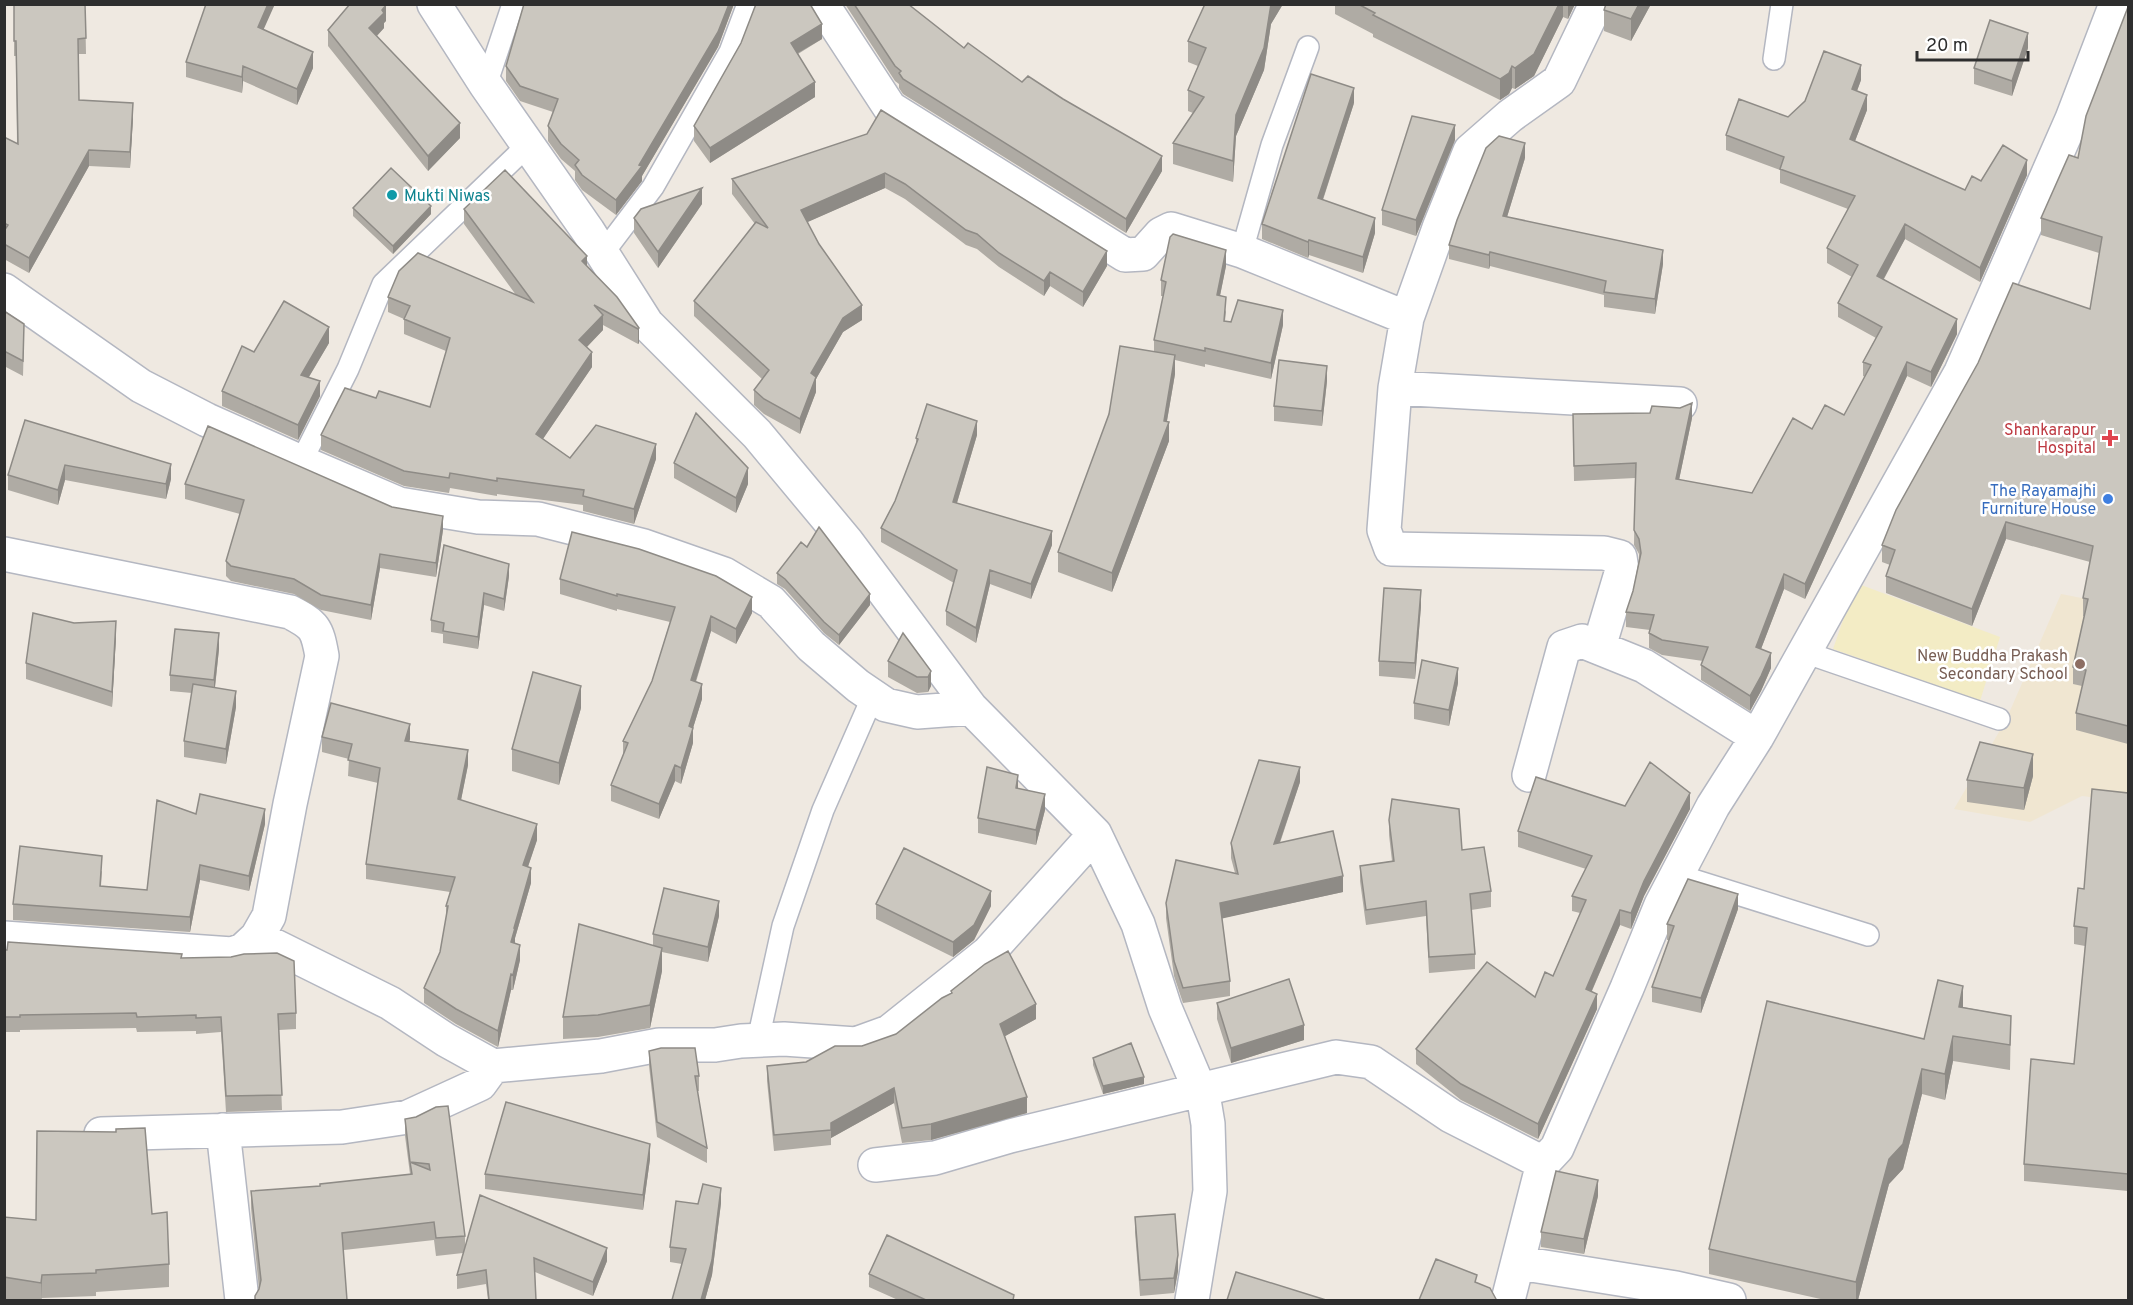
<svg xmlns="http://www.w3.org/2000/svg" width="2133" height="1305" viewBox="0 0 2133 1305" font-family="Overpass,sans-serif">
<style>
.education{fill:#f0e6d1}
.sand{fill:#f3ecc5}
.lines{fill:none;stroke-linecap:round;stroke-linejoin:round}
.service-casing{stroke:#b4b7c1;stroke-width:24}
.minor-casing{stroke:#b4b7c1;stroke-width:36}
.service{stroke:#fff;stroke-width:21}
.minor{stroke:#fff;stroke-width:33}
.wall{fill:#afaba4}
.shaded-wall{fill:#8e8b86}
.building{fill:#cbc7bf;stroke:#8e8b86;stroke-width:1.5}
.culture-dot{fill:#0f9aa8;stroke:#fff;stroke-width:2}
.health-dot{fill:#e0444e;stroke:#fff;stroke-width:2}
.shop-dot{fill:#3f7fe0;stroke:#fff;stroke-width:2}
.education-dot{fill:#8d6e63;stroke:#fff;stroke-width:2}
.labels{text-anchor:middle;stroke-width:5;stroke-linejoin:round;paint-order:stroke}
.culture-label{font-size:16px;fill:#0d838f;stroke:#fff;text-anchor:start}
.health-label{font-size:16px;fill:#be3a42;stroke:#fff;text-anchor:end}
.shop-label{font-size:16px;fill:#366cbe;stroke:#fff;text-anchor:end}
.education-label{font-size:16px;fill:#785e54;stroke:#fff;text-anchor:end}
</style>
<rect width="100%" height="100%" fill="#efe9e1"/>
<!-- education -->
<path class="education" d="M 2061,594 L 2128,607 L 2128,802 L 2082,796 L 2030,822 L 1954,809 L 2006,720 Z"/>
<!-- sand -->
<path class="sand" d="M 1856,583 L 2000,637 L 1980,701 L 1833,649 Z"/>
<g class="lines">
<!-- service casing -->
<g class="service-casing">
<path id="service" d="M 1774,59 L 1782,4
M 486,85 L 513,4
M 1242,251 L 1272,145 L 1308,47
M 603,253 L 653,187 L 730,52 L 748,4
M 301,462 L 348,369 L 383,284 L 529,144
M 1804,652 L 1999,719
M 1677,875 L 1868,935
M 758,1040 L 783,926 L 823,810 L 873,696"/>
</g>
<!-- minor casing -->
<g class="minor-casing">
<path id="minor" d="M 434,4 L 486,85 L 588,231 L 647,324 L 757,434 L 847,542 L 971,708 L 1095,834 L 1138,924 L 1165,1008 L 1204,1100 L 1208,1124 L 1210,1191 L 1192,1300
M 822,4 L 890,108 L 1125,255 L 1143,254 L 1161,234 L 1171,229 L 1242,251 L 1407,318
M 1596,4 L 1559,81 L 1510,116 L 1470,151 L 1439,228 L 1407,318 L 1395,388 L 1680,404
M 4,290 L 141,386 L 207,420 L 301,462 L 399,504 L 478,517 L 538,519 L 644,546 L 724,574 L 771,602 L 811,646 L 858,686 L 886,705 L 917,712 L 971,708
M 1395,388 L 1384,530 L 1391,549 L 1604,553 L 1620,557 L 1622,570 L 1599,647
M 4,554 L 290,612 C 315,625 317,628 322,656 L 290,804 L 269,916 L 257,937 L 243,950 L 232,954 L 4,938
M 1529,775 L 1564,647 L 1582,641 L 1644,666 L 1757,737
M 257,937 L 390,1003 L 446,1040 L 493,1066 L 601,1056 L 659,1045 L 715,1045 L 741,1041 L 784,1039 L 856,1044 L 889,1032 L 988,953 L 1095,834
M 223,1130 L 242,1300
M 101,1134 L 342,1127 L 408,1117 L 480,1084 L 493,1066
M 875,1165 L 935,1158 L 1010,1136 L 1336,1057 L 1371,1062 L 1451,1116 L 1543,1163
M 1519,1263 L 1676,1288 L 1729,1300
M 1508,1300 L 1543,1163 L 1557,1148 L 1627,988 L 1661,905 L 1713,806 L 1757,737 L 1961,372 L 2072,119 L 2116,4"/>
</g>
<!-- service -->
<use href="#service" class="service"/>
<!-- minor -->
<use href="#minor" class="minor"/>
</g>
<!-- wall -->
<path class="wall" d="M 14,4 L 85,4 L 86,54 L 78,54 L 79,100 L 133,118 L 130,168 L 89,166 L 29,273 L 4,259 L 4,137 L 17,144 L 16,56 L 14,56 Z
M 524,4 L 734,4 L 718,47 L 642,176 L 642,181 L 616,215 L 582,190 L 575,180 L 575,171 L 561,159 L 548,141 L 548,126 L 553,112 L 520,101 L 506,81 L 506,66 Z
M 845,4 L 908,4 L 964,48 L 1022,82 L 1162,171 L 1126,233 L 903,94 L 899,88 L 899,84 L 895,81 Z
M 1205,4 L 1283,4 L 1271,24 L 1264,70 L 1236,136 L 1233,182 L 1173,164 L 1173,143 L 1193,113 L 1188,111 L 1188,90 L 1198,66 L 1188,62 L 1188,41 Z
M 1335,4 L 1575,4 L 1568,19 L 1563,17 L 1534,76 L 1515,89 L 1512,88 L 1509,94 L 1500,100 L 1373,37 L 1373,34 L 1335,14 Z
M 1606,4 L 1651,4 L 1631,41 L 1604,31 L 1604,10 Z
M 2128,7 L 2128,744 L 2076,730 L 2076,713 L 2082,686 L 2073,684 L 2073,667 L 2084,616 L 2083,616 L 2083,598 L 2090,562 L 2006,539 L 1972,626 L 1886,593 L 1886,576 L 1890,565 L 1882,562 L 1882,545 L 2090,309 L 2099,253 L 2041,235 L 2041,218 L 2078,158 Z
M 386,21 L 384,23 L 384,28 L 377,36 L 460,138 L 428,171 L 328,46 L 328,30 Z
M 263,30 L 313,68 L 297,105 L 243,81 L 242,93 L 186,77 L 186,62 Z
M 822,39 L 798,54 L 815,97 L 710,163 L 694,141 L 694,126 L 741,43 Z
M 2028,48 L 2012,96 L 1974,84 L 1974,68 Z
M 1861,80 L 1857,91 L 1867,110 L 1855,141 L 1965,190 L 1981,181 L 2027,175 L 1980,282 L 1905,239 L 1884,279 L 1957,334 L 1931,387 L 1907,376 L 1805,599 L 1784,589 L 1761,649 L 1771,668 L 1761,691 L 1750,711 L 1701,680 L 1701,665 L 1703,661 L 1662,655 L 1649,648 L 1649,633 L 1650,630 L 1626,627 L 1626,612 L 1633,591 L 1639,559 L 1639,554 L 1634,545 L 1635,478 L 1574,481 L 1573,414 L 1692,418 L 1679,480 L 1752,493 L 1812,429 L 1844,415 L 1865,377 L 1863,376 L 1863,362 L 1876,338 L 1838,317 L 1838,303 L 1852,277 L 1827,263 L 1827,248 L 1848,209 L 1780,183 L 1780,170 L 1726,150 L 1726,135 L 1788,117 Z
M 1354,103 L 1323,200 L 1375,233 L 1363,273 L 1309,255 L 1308,258 L 1262,239 L 1262,224 Z
M 867,134 L 1107,266 L 1083,307 L 1050,286 L 1044,296 L 999,267 L 977,249 L 966,245 L 905,199 L 885,188 L 807,222 L 862,320 L 843,332 L 816,379 L 816,392 L 800,434 L 764,414 L 754,405 L 754,390 L 762,379 L 694,316 L 694,301 L 755,224 L 732,194 L 732,179 Z
M 1455,140 L 1416,236 L 1382,225 L 1382,210 Z
M 1525,158 L 1507,217 L 1663,264 L 1655,314 L 1604,307 L 1604,295 L 1490,266 L 1489,269 L 1449,259 L 1449,245 Z
M 702,204 L 658,268 L 634,233 L 634,218 Z
M 353,208 L 431,214 L 393,254 L 353,216 Z
M 464,209 L 587,267 L 639,328 L 639,343 L 638,344 L 603,325 L 603,330 L 587,347 L 592,367 L 543,439 L 570,458 L 656,459 L 634,524 L 583,511 L 583,505 L 497,494 L 497,496 L 450,488 L 449,493 L 404,486 L 321,450 L 321,435 L 376,398 L 430,407 L 446,351 L 404,334 L 404,319 L 388,312 L 388,297 L 516,295 L 464,224 Z
M 1226,266 L 1220,296 L 1226,312 L 1225,321 L 1283,325 L 1271,379 L 1205,364 L 1205,367 L 1175,360 L 1175,374 L 1167,421 L 1169,441 L 1112,592 L 1058,572 L 1058,552 L 1154,351 L 1154,340 L 1163,296 L 1161,296 L 1161,280 Z
M 4,311 L 24,340 L 23,376 L 4,366 Z
M 329,343 L 309,377 L 320,396 L 298,440 L 222,406 L 222,391 L 254,352 Z
M 1327,381 L 1322,426 L 1274,421 L 1274,406 Z
M 25,420 L 171,479 L 166,499 L 65,480 L 58,505 L 8,490 L 8,475 Z
M 977,435 L 957,503 L 1052,545 L 1031,599 L 990,584 L 976,643 L 946,625 L 946,611 L 954,583 L 881,542 L 881,528 L 895,501 L 916,446 L 916,438 Z
M 674,463 L 748,484 L 736,513 L 674,478 Z
M 185,484 L 443,530 L 436,577 L 380,568 L 371,620 L 321,610 L 294,594 L 231,581 L 226,576 L 226,561 L 240,514 L 185,499 Z
M 777,573 L 870,605 L 839,645 L 824,633 L 785,589 L 777,584 Z
M 509,576 L 504,611 L 484,605 L 478,649 L 443,643 L 443,634 L 431,632 L 431,620 Z
M 560,579 L 752,613 L 736,644 L 711,631 L 696,682 L 702,699 L 693,728 L 693,743 L 681,784 L 675,781 L 659,819 L 611,801 L 611,785 L 623,755 L 623,741 L 652,681 L 670,622 L 617,609 L 617,611 L 560,594 Z
M 1421,606 L 1415,679 L 1379,676 L 1379,661 Z
M 74,623 L 116,637 L 112,707 L 26,679 L 26,663 Z
M 219,649 L 215,688 L 236,707 L 226,764 L 184,757 L 184,741 L 192,693 L 170,691 L 170,675 Z
M 888,661 L 931,671 L 931,686 L 928,692 L 917,693 L 888,677 Z
M 1458,683 L 1449,726 L 1414,719 L 1414,703 Z
M 581,708 L 559,785 L 512,771 L 512,749 Z
M 322,737 L 410,739 L 409,742 L 468,765 L 461,800 L 537,840 L 528,867 L 531,883 L 515,938 L 515,943 L 520,960 L 513,990 L 511,990 L 498,1047 L 456,1024 L 424,1003 L 424,988 L 440,952 L 446,920 L 446,906 L 450,892 L 366,879 L 366,864 L 378,783 L 348,776 L 349,759 L 322,752 Z
M 2033,776 L 2024,810 L 1967,802 L 1967,780 Z
M 1300,782 L 1280,843 L 1343,892 L 1222,918 L 1230,981 L 1230,996 L 1183,1003 L 1174,976 L 1166,918 L 1166,903 L 1235,873 L 1231,858 L 1231,843 Z
M 1018,789 L 1045,810 L 1036,845 L 978,833 L 978,818 Z
M 2128,793 L 2128,1191 L 2024,1181 L 2024,1164 L 2074,1064 L 2085,946 L 2074,944 L 2074,926 L 2084,889 Z
M 1625,806 L 1690,809 L 1644,896 L 1631,929 L 1620,925 L 1592,991 L 1597,1009 L 1538,1139 L 1461,1100 L 1416,1064 L 1416,1049 L 1535,997 L 1553,976 L 1580,913 L 1572,911 L 1572,896 L 1586,869 L 1518,847 L 1518,831 Z
M 196,814 L 265,824 L 249,891 L 200,880 L 190,932 L 13,920 L 13,904 L 102,871 L 101,886 L 147,890 Z
M 1389,820 L 1462,850 L 1491,891 L 1491,907 L 1471,910 L 1475,954 L 1475,969 L 1429,973 L 1426,916 L 1366,925 L 1360,881 L 1360,866 L 1392,861 L 1389,835 Z
M 876,904 L 991,906 L 974,940 L 953,957 L 876,919 Z
M 1738,909 L 1701,1013 L 1652,1002 L 1652,987 L 1669,940 L 1667,940 L 1667,924 Z
M 719,916 L 708,962 L 662,952 L 662,971 L 650,1028 L 598,1037 L 563,1039 L 563,1017 L 653,946 L 653,934 Z
M 4,950 L 182,958 L 296,1013 L 296,1029 L 279,1030 L 282,1110 L 226,1112 L 221,1032 L 196,1034 L 196,1031 L 137,1032 L 136,1028 L 20,1030 L 20,1032 L 4,1032 Z
M 951,991 L 1036,1019 L 1005,1036 L 1027,1113 L 931,1140 L 902,1143 L 894,1103 L 831,1138 L 831,1145 L 774,1151 L 767,1081 L 767,1066 L 806,1062 L 862,1046 L 896,1034 L 951,993 Z
M 1217,1003 L 1304,1040 L 1231,1063 L 1217,1019 Z
M 1963,1007 L 2011,1016 L 2010,1070 L 1953,1061 L 1945,1100 L 1922,1094 L 1903,1169 L 1889,1184 L 1858,1300 L 1825,1300 L 1709,1274 L 1709,1249 L 1924,1039 Z
M 649,1051 L 699,1076 L 699,1091 L 697,1091 L 707,1148 L 707,1163 L 657,1137 L 649,1066 Z
M 1093,1058 L 1144,1084 L 1103,1094 L 1093,1065 Z
M 416,1117 L 465,1236 L 465,1248 L 607,1261 L 593,1296 L 535,1272 L 536,1300 L 488,1300 L 486,1284 L 457,1289 L 457,1275 L 463,1253 L 436,1256 L 434,1240 L 344,1250 L 259,1289 L 251,1208 L 251,1191 L 320,1186 L 410,1174 L 405,1136 L 405,1119 Z
M 650,1159 L 643,1210 L 485,1189 L 485,1174 Z
M 1598,1196 L 1584,1254 L 1541,1247 L 1541,1232 Z
M 721,1203 L 712,1275 L 705,1300 L 672,1300 L 682,1264 L 670,1262 L 670,1247 L 698,1204 Z
M 152,1214 L 169,1264 L 169,1287 L 96,1292 L 96,1296 L 42,1298 L 41,1300 L 4,1300 L 4,1217 L 36,1220 Z
M 1135,1217 L 1178,1271 L 1174,1293 L 1140,1296 L 1135,1232 Z
M 869,1274 L 1014,1300 L 898,1300 L 869,1287 Z"/>
<!-- shaded-wall -->
<path class="shaded-wall" d="M 268,4 L 275,4 L 258,42 L 258,27 Z
M 729,4 L 734,4 L 718,47 L 642,176 L 642,181 L 616,215 L 616,200 L 639,165 Z
M 1271,4 L 1283,4 L 1271,24 L 1264,70 L 1236,136 L 1233,182 L 1233,161 L 1236,115 Z
M 1559,4 L 1563,4 L 1563,17 L 1534,76 L 1515,89 L 1515,68 Z
M 1568,4 L 1575,4 L 1568,19 Z
M 1639,4 L 1651,4 L 1631,41 L 1631,19 Z
M 386,5 L 386,21 L 384,23 L 384,28 L 369,44 L 369,28 Z
M 822,24 L 822,39 L 791,57 L 791,43 Z
M 2028,33 L 2028,48 L 2012,96 L 2012,81 Z
M 313,52 L 313,68 L 297,105 L 297,89 Z
M 1861,65 L 1861,80 L 1852,104 L 1852,89 Z
M 243,66 L 243,81 L 242,93 L 242,77 Z
M 1512,66 L 1512,88 L 1509,94 L 1500,100 L 1500,79 Z
M 815,82 L 815,97 L 710,163 L 710,148 Z
M 1354,88 L 1354,103 L 1318,214 L 1318,198 Z
M 1867,95 L 1867,110 L 1850,154 L 1850,139 Z
M 133,103 L 133,118 L 130,168 L 130,152 Z
M 460,123 L 460,138 L 428,171 L 428,156 Z
M 1455,125 L 1455,140 L 1416,236 L 1416,220 Z
M 1525,143 L 1525,158 L 1503,230 L 1503,216 Z
M 89,150 L 89,166 L 29,273 L 29,258 Z
M 1162,156 L 1162,171 L 1126,233 L 1126,219 Z
M 2027,160 L 2027,175 L 1980,282 L 1980,268 Z
M 885,173 L 885,188 L 801,225 L 801,210 Z
M 702,188 L 702,204 L 658,268 L 658,252 Z
M 431,206 L 431,214 L 393,254 L 393,246 Z
M 1375,218 L 1375,233 L 1363,273 L 1363,257 Z
M 1905,224 L 1905,239 L 1877,291 L 1877,276 Z
M 1309,240 L 1309,255 L 1308,258 L 1308,242 Z
M 1226,250 L 1226,266 L 1217,310 L 1217,295 Z
M 1663,250 L 1663,264 L 1655,314 L 1655,299 Z
M 1107,251 L 1107,266 L 1083,307 L 1083,292 Z
M 1490,252 L 1490,266 L 1489,269 L 1489,255 Z
M 587,256 L 587,271 L 582,261 Z
M 1050,272 L 1050,286 L 1044,296 L 1044,281 Z
M 862,305 L 862,320 L 843,332 L 816,379 L 816,392 L 800,434 L 800,419 L 811,373 L 843,318 Z
M 1283,310 L 1283,325 L 1271,379 L 1271,363 Z
M 603,315 L 603,330 L 579,355 L 579,340 Z
M 1957,319 L 1957,334 L 1931,387 L 1931,372 Z
M 329,327 L 329,343 L 301,390 L 301,375 Z
M 639,328 L 639,343 L 638,344 L 638,329 Z
M 592,352 L 592,367 L 536,449 L 536,434 Z
M 1175,355 L 1175,374 L 1165,432 L 1169,422 L 1169,441 L 1112,592 L 1112,573 L 1164,421 Z
M 1907,362 L 1907,376 L 1805,599 L 1805,584 Z
M 1327,366 L 1327,381 L 1322,426 L 1322,411 Z
M 320,381 L 320,396 L 298,440 L 298,425 Z
M 1692,403 L 1692,418 L 1676,494 L 1676,479 Z
M 977,421 L 977,435 L 953,516 L 953,502 Z
M 656,444 L 656,459 L 634,524 L 634,509 Z
M 171,464 L 171,479 L 166,499 L 166,484 Z
M 65,465 L 65,480 L 58,505 L 58,490 Z
M 748,468 L 748,484 L 736,513 L 736,498 Z
M 443,516 L 443,530 L 436,577 L 436,563 Z
M 2006,522 L 2006,539 L 1972,626 L 1972,609 Z
M 1052,531 L 1052,545 L 1031,599 L 1031,584 Z
M 380,554 L 380,568 L 371,620 L 371,605 Z
M 509,564 L 509,576 L 504,611 L 504,599 Z
M 990,570 L 990,584 L 976,643 L 976,628 Z
M 1784,574 L 1784,589 L 1756,662 L 1756,647 Z
M 1421,590 L 1421,606 L 1415,679 L 1415,663 Z
M 484,593 L 484,605 L 478,649 L 478,637 Z
M 870,594 L 870,605 L 839,645 L 839,635 Z
M 752,597 L 752,613 L 736,644 L 736,629 Z
M 711,616 L 711,631 L 691,696 L 691,680 Z
M 116,621 L 116,637 L 112,707 L 112,692 Z
M 219,633 L 219,649 L 214,695 L 214,680 Z
M 1771,653 L 1771,668 L 1761,691 L 1750,711 L 1750,696 Z
M 1458,668 L 1458,683 L 1449,726 L 1449,710 Z
M 931,671 L 931,686 L 928,692 L 928,677 Z
M 702,684 L 702,699 L 689,741 L 689,726 Z
M 581,686 L 581,708 L 559,785 L 559,763 Z
M 236,691 L 236,707 L 226,764 L 226,749 Z
M 410,724 L 410,739 L 405,756 L 405,741 Z
M 693,728 L 693,743 L 681,784 L 681,768 Z
M 468,750 L 468,765 L 458,815 L 458,799 Z
M 2033,754 L 2033,776 L 2024,810 L 2024,788 Z
M 675,765 L 675,781 L 659,819 L 659,804 Z
M 1300,767 L 1300,782 L 1274,859 L 1274,844 Z
M 1018,775 L 1018,790 L 1016,788 Z
M 1690,793 L 1690,809 L 1644,896 L 1631,929 L 1631,913 L 1644,881 Z
M 1045,794 L 1045,810 L 1036,845 L 1036,830 Z
M 265,809 L 265,824 L 249,891 L 249,876 Z
M 537,824 L 537,840 L 523,881 L 523,865 Z
M 200,865 L 200,880 L 190,932 L 190,917 Z
M 531,868 L 531,883 L 515,938 L 515,943 L 511,942 L 514,928 Z
M 1343,876 L 1343,892 L 1220,919 L 1220,903 Z
M 991,891 L 991,906 L 974,940 L 953,957 L 953,942 Z
M 1738,894 L 1738,909 L 1701,1013 L 1701,998 Z
M 719,901 L 719,916 L 708,962 L 708,947 Z
M 1620,910 L 1620,925 L 1586,1004 L 1586,989 Z
M 520,945 L 520,960 L 513,990 L 513,975 Z
M 662,948 L 662,971 L 650,1028 L 650,1005 Z
M 511,974 L 511,990 L 498,1047 L 498,1031 Z
M 1963,986 L 1963,1011 L 1959,1007 Z
M 1597,994 L 1597,1009 L 1538,1139 L 1538,1124 Z
M 1036,1004 L 1036,1019 L 1000,1039 L 1000,1024 Z
M 1304,1025 L 1304,1040 L 1231,1063 L 1231,1048 Z
M 1953,1036 L 1953,1061 L 1945,1100 L 1945,1074 Z
M 1922,1069 L 1922,1094 L 1903,1169 L 1889,1184 L 1858,1300 L 1856,1300 L 1856,1282 L 1889,1159 Z
M 1144,1077 L 1144,1084 L 1103,1094 L 1103,1086 Z
M 894,1088 L 894,1103 L 831,1138 L 831,1123 Z
M 1027,1097 L 1027,1113 L 931,1140 L 931,1124 Z
M 650,1144 L 650,1159 L 643,1210 L 643,1195 Z
M 1598,1180 L 1598,1196 L 1584,1254 L 1584,1239 Z
M 721,1188 L 721,1203 L 712,1275 L 705,1300 L 701,1300 Z
M 607,1248 L 607,1261 L 593,1296 L 593,1282 Z
M 1178,1255 L 1178,1271 L 1174,1293 L 1174,1278 Z
M 42,1275 L 41,1300 L 41,1283 Z"/>
<!-- building -->
<path class="building" d="M 14,4 L 85,4 L 86,38 L 78,39 L 79,100 L 133,103 L 130,152 L 89,150 L 29,258 L 4,244 L 4,231 L 8,225 L 4,223 L 4,137 L 18,144 L 16,41 L 14,41 Z
M 206,4 L 268,4 L 258,27 L 313,52 L 297,89 L 243,66 L 242,77 L 186,62 Z
M 350,4 L 385,4 L 386,5 L 382,10 L 384,13 L 369,28 L 460,123 L 428,156 L 328,30 Z
M 524,4 L 729,4 L 718,32 L 639,165 L 642,166 L 616,200 L 582,175 L 575,165 L 579,160 L 561,144 L 548,126 L 558,99 L 520,86 L 506,66 Z
M 756,4 L 810,4 L 822,24 L 791,43 L 815,82 L 710,148 L 694,126 L 741,43 Z
M 854,4 L 908,4 L 964,48 L 968,43 L 1022,82 L 1028,76 L 1063,99 L 1162,156 L 1126,219 L 903,79 L 899,73 L 901,71 L 895,66 Z
M 1205,4 L 1271,4 L 1264,48 L 1236,115 L 1233,161 L 1173,143 L 1204,97 L 1188,90 L 1206,48 L 1188,41 Z
M 1358,4 L 1559,4 L 1534,54 L 1515,68 L 1512,66 L 1509,73 L 1500,79 L 1373,15 L 1375,13 Z
M 1606,4 L 1639,4 L 1631,19 L 1604,10 Z
M 2128,7 L 2128,726 L 2076,713 L 2086,670 L 2073,667 L 2088,599 L 2083,598 L 2093,546 L 2006,522 L 1972,609 L 1886,576 L 1895,550 L 1882,545 L 1896,510 L 1978,363 L 2013,283 L 2090,309 L 2102,237 L 2041,218 L 2069,155 L 2078,158 L 2086,116 Z
M 1990,20 L 2028,33 L 2012,81 L 1974,68 Z
M 1824,51 L 1861,65 L 1852,89 L 1867,95 L 1850,139 L 1965,190 L 1972,176 L 1981,181 L 2003,145 L 2027,160 L 1980,268 L 1905,224 L 1877,276 L 1957,319 L 1931,372 L 1907,362 L 1805,584 L 1784,574 L 1756,647 L 1771,653 L 1761,676 L 1750,696 L 1701,665 L 1708,647 L 1662,640 L 1649,633 L 1654,615 L 1626,612 L 1633,591 L 1641,553 L 1639,539 L 1634,530 L 1636,463 L 1574,466 L 1573,414 L 1650,413 L 1652,406 L 1680,408 L 1692,403 L 1676,479 L 1752,493 L 1793,418 L 1812,429 L 1825,405 L 1844,415 L 1871,365 L 1863,362 L 1882,327 L 1838,303 L 1858,265 L 1827,248 L 1855,196 L 1780,169 L 1784,157 L 1726,135 L 1739,99 L 1788,117 L 1805,101 Z
M 1311,74 L 1354,88 L 1318,198 L 1375,218 L 1363,257 L 1309,240 L 1308,242 L 1262,224 Z
M 881,110 L 1107,251 L 1083,292 L 1050,272 L 1044,281 L 999,253 L 977,234 L 966,230 L 905,184 L 885,173 L 801,210 L 819,244 L 862,305 L 843,318 L 811,373 L 816,377 L 800,419 L 764,399 L 754,390 L 769,370 L 694,301 L 756,222 L 768,228 L 732,179 L 867,134 Z
M 1412,116 L 1455,125 L 1416,220 L 1382,210 Z
M 1499,136 L 1525,143 L 1503,216 L 1663,250 L 1655,299 L 1604,292 L 1606,281 L 1490,252 L 1489,255 L 1449,245 L 1457,220 L 1486,148 Z
M 391,168 L 431,206 L 393,246 L 353,208 Z
M 505,170 L 587,256 L 582,261 L 617,297 L 639,328 L 638,329 L 594,305 L 603,315 L 579,340 L 592,352 L 536,434 L 570,458 L 596,425 L 656,444 L 634,509 L 583,496 L 584,490 L 497,478 L 497,481 L 450,473 L 449,478 L 404,471 L 321,435 L 345,388 L 376,398 L 379,391 L 430,407 L 450,338 L 404,319 L 410,306 L 388,297 L 399,271 L 418,253 L 533,302 L 464,209 Z
M 702,188 L 658,252 L 634,218 L 641,209 Z
M 1173,234 L 1226,250 L 1217,295 L 1226,297 L 1224,321 L 1231,322 L 1238,300 L 1283,310 L 1271,363 L 1205,348 L 1205,351 L 1154,340 L 1166,282 L 1161,280 L 1170,237 Z
M 284,301 L 329,327 L 301,375 L 320,381 L 298,425 L 222,391 L 242,346 L 254,352 Z
M 4,311 L 24,324 L 23,361 L 4,351 Z
M 1120,346 L 1175,355 L 1164,421 L 1169,422 L 1112,573 L 1058,552 L 1109,414 Z
M 1279,360 L 1327,366 L 1322,411 L 1274,406 Z
M 927,404 L 977,421 L 953,502 L 1052,531 L 1031,584 L 990,570 L 976,628 L 946,611 L 957,570 L 881,528 L 895,501 L 918,439 L 916,438 Z
M 696,413 L 748,468 L 736,498 L 674,463 Z
M 25,420 L 171,464 L 166,484 L 65,465 L 58,490 L 8,475 Z
M 208,426 L 392,507 L 443,516 L 436,563 L 380,554 L 371,605 L 321,595 L 294,579 L 231,566 L 226,561 L 244,500 L 185,484 Z
M 819,527 L 870,594 L 839,635 L 824,622 L 785,579 L 777,573 L 801,542 L 807,547 Z
M 572,532 L 639,549 L 716,576 L 752,597 L 736,629 L 711,616 L 691,680 L 702,684 L 689,726 L 693,728 L 681,768 L 675,765 L 659,804 L 611,785 L 628,743 L 623,741 L 652,681 L 675,607 L 617,594 L 617,596 L 560,579 Z
M 444,545 L 509,564 L 504,599 L 484,593 L 478,637 L 443,631 L 444,623 L 431,620 Z
M 1384,588 L 1421,590 L 1415,663 L 1379,661 Z
M 33,613 L 74,623 L 116,621 L 112,692 L 26,663 Z
M 175,629 L 219,633 L 214,680 L 170,675 Z
M 903,633 L 931,671 L 928,677 L 917,677 L 888,661 Z
M 1422,660 L 1458,668 L 1449,710 L 1414,703 Z
M 533,672 L 581,686 L 559,763 L 512,749 Z
M 193,684 L 236,691 L 226,749 L 184,741 Z
M 331,703 L 410,724 L 405,741 L 468,750 L 458,799 L 537,824 L 523,865 L 531,868 L 514,928 L 515,928 L 511,942 L 520,945 L 513,975 L 511,974 L 498,1031 L 456,1009 L 424,988 L 440,952 L 448,906 L 446,906 L 455,877 L 366,864 L 380,768 L 348,760 L 352,744 L 322,737 Z
M 1980,742 L 2033,754 L 2024,788 L 1967,780 Z
M 1259,760 L 1300,767 L 1274,844 L 1333,831 L 1343,876 L 1220,903 L 1230,981 L 1183,988 L 1174,961 L 1166,903 L 1176,860 L 1238,874 L 1231,843 Z
M 1650,762 L 1690,793 L 1644,881 L 1631,913 L 1620,910 L 1586,989 L 1597,994 L 1538,1124 L 1461,1084 L 1416,1049 L 1487,962 L 1535,997 L 1545,972 L 1553,976 L 1586,900 L 1572,896 L 1592,856 L 1518,831 L 1536,777 L 1625,806 Z
M 987,767 L 1018,775 L 1016,788 L 1045,794 L 1036,830 L 978,818 Z
M 2092,789 L 2128,793 L 2128,1174 L 2024,1164 L 2031,1059 L 2074,1064 L 2087,928 L 2074,926 L 2078,888 L 2084,889 Z
M 200,794 L 265,809 L 249,876 L 200,865 L 190,917 L 13,904 L 20,846 L 102,856 L 100,886 L 147,890 L 157,800 L 196,814 Z
M 1392,799 L 1459,809 L 1462,850 L 1484,847 L 1491,891 L 1470,894 L 1475,954 L 1429,957 L 1426,901 L 1366,910 L 1360,866 L 1394,861 L 1389,820 Z
M 904,848 L 991,891 L 974,925 L 953,942 L 876,904 Z
M 1688,879 L 1738,894 L 1701,998 L 1652,987 L 1674,926 L 1667,924 Z
M 664,888 L 719,901 L 708,947 L 653,934 Z
M 579,924 L 662,948 L 650,1005 L 598,1015 L 563,1017 Z
M 8,942 L 182,954 L 181,958 L 231,957 L 244,954 L 277,953 L 294,961 L 296,1013 L 278,1014 L 282,1095 L 226,1096 L 221,1017 L 196,1018 L 196,1015 L 137,1017 L 136,1013 L 20,1015 L 20,1017 L 4,1017 L 4,950 L 7,950 Z
M 1008,951 L 1036,1004 L 1000,1024 L 1027,1097 L 931,1124 L 902,1128 L 894,1088 L 831,1123 L 831,1130 L 774,1135 L 767,1066 L 806,1062 L 835,1046 L 862,1046 L 896,1034 L 942,998 L 952,993 L 951,991 L 985,964 Z
M 1289,979 L 1304,1025 L 1231,1048 L 1217,1003 Z
M 1938,980 L 1963,986 L 1959,1007 L 2011,1016 L 2010,1045 L 1953,1036 L 1945,1074 L 1922,1069 L 1903,1144 L 1889,1159 L 1856,1282 L 1709,1249 L 1767,1001 L 1924,1039 Z
M 1131,1043 L 1144,1077 L 1103,1086 L 1093,1058 Z
M 661,1048 L 695,1048 L 699,1076 L 695,1076 L 707,1148 L 657,1122 L 649,1051 Z
M 506,1102 L 650,1144 L 643,1195 L 485,1174 Z
M 448,1106 L 465,1236 L 436,1238 L 434,1222 L 342,1233 L 347,1300 L 255,1300 L 255,1296 L 259,1289 L 261,1280 L 251,1191 L 320,1186 L 320,1184 L 412,1174 L 410,1162 L 430,1170 L 429,1164 L 410,1162 L 405,1119 L 416,1117 L 436,1107 Z
M 145,1128 L 152,1214 L 167,1212 L 169,1264 L 96,1270 L 96,1273 L 42,1275 L 41,1283 L 4,1277 L 4,1217 L 36,1220 L 37,1131 L 116,1132 L 116,1129 Z
M 1556,1171 L 1598,1180 L 1584,1239 L 1541,1232 Z
M 703,1184 L 721,1188 L 712,1260 L 701,1300 L 672,1300 L 686,1249 L 670,1247 L 676,1201 L 698,1204 Z
M 480,1195 L 607,1248 L 593,1282 L 534,1258 L 536,1300 L 489,1300 L 486,1270 L 457,1275 Z
M 1175,1214 L 1178,1255 L 1174,1278 L 1140,1280 L 1135,1217 Z
M 887,1235 L 1014,1295 L 1013,1300 L 926,1300 L 869,1274 Z
M 1436,1259 L 1477,1275 L 1475,1282 L 1490,1288 L 1496,1299 L 1495,1300 L 1419,1300 Z
M 1236,1272 L 1326,1300 L 1227,1300 Z"/>
<!-- markers -->
<circle class="culture-dot" cx="392" cy="195" r="6"/>
<path class="health-dot" d="M2107 429h6v6h6v6h-6v6h-6v-6h-6v-6h6z"/>
<circle class="shop-dot" cx="2108" cy="499" r="6"/>
<circle class="education-dot" cx="2080" cy="664" r="6"/>
<g class="labels">
<!-- culture labels -->
<g class="culture-label">
<text x="404" y="201">Mukti Niwas</text>
</g>
<!-- health labels -->
<g class="health-label">
<text x="2096" y="435">Shankarapur<tspan x="2096" dy="18">Hospital</tspan></text>
</g>
<!-- shop labels -->
<g class="shop-label">
<text x="2096" y="496">The Rayamajhi<tspan x="2096" dy="18">Furniture House</tspan></text>
</g>
<!-- education labels -->
<g class="education-label">
<text x="2068" y="661">New Buddha Prakash<tspan x="2068" dy="18">Secondary School</tspan></text>
</g>
</g>
<!-- border -->
<rect width="2133" height="1305" fill="none" stroke="#2e2e2e" stroke-width="12"/>
<!-- scale -->
<path d="M1917 51v9h111v-9" fill="none" stroke="#2e2e2e" stroke-width="3"/>
<text x="1926" y="51" font-size="18" fill="#2e2e2e" stroke="#ffffff" stroke-width="4.5" paint-order="stroke">20 m</text>
</svg>
